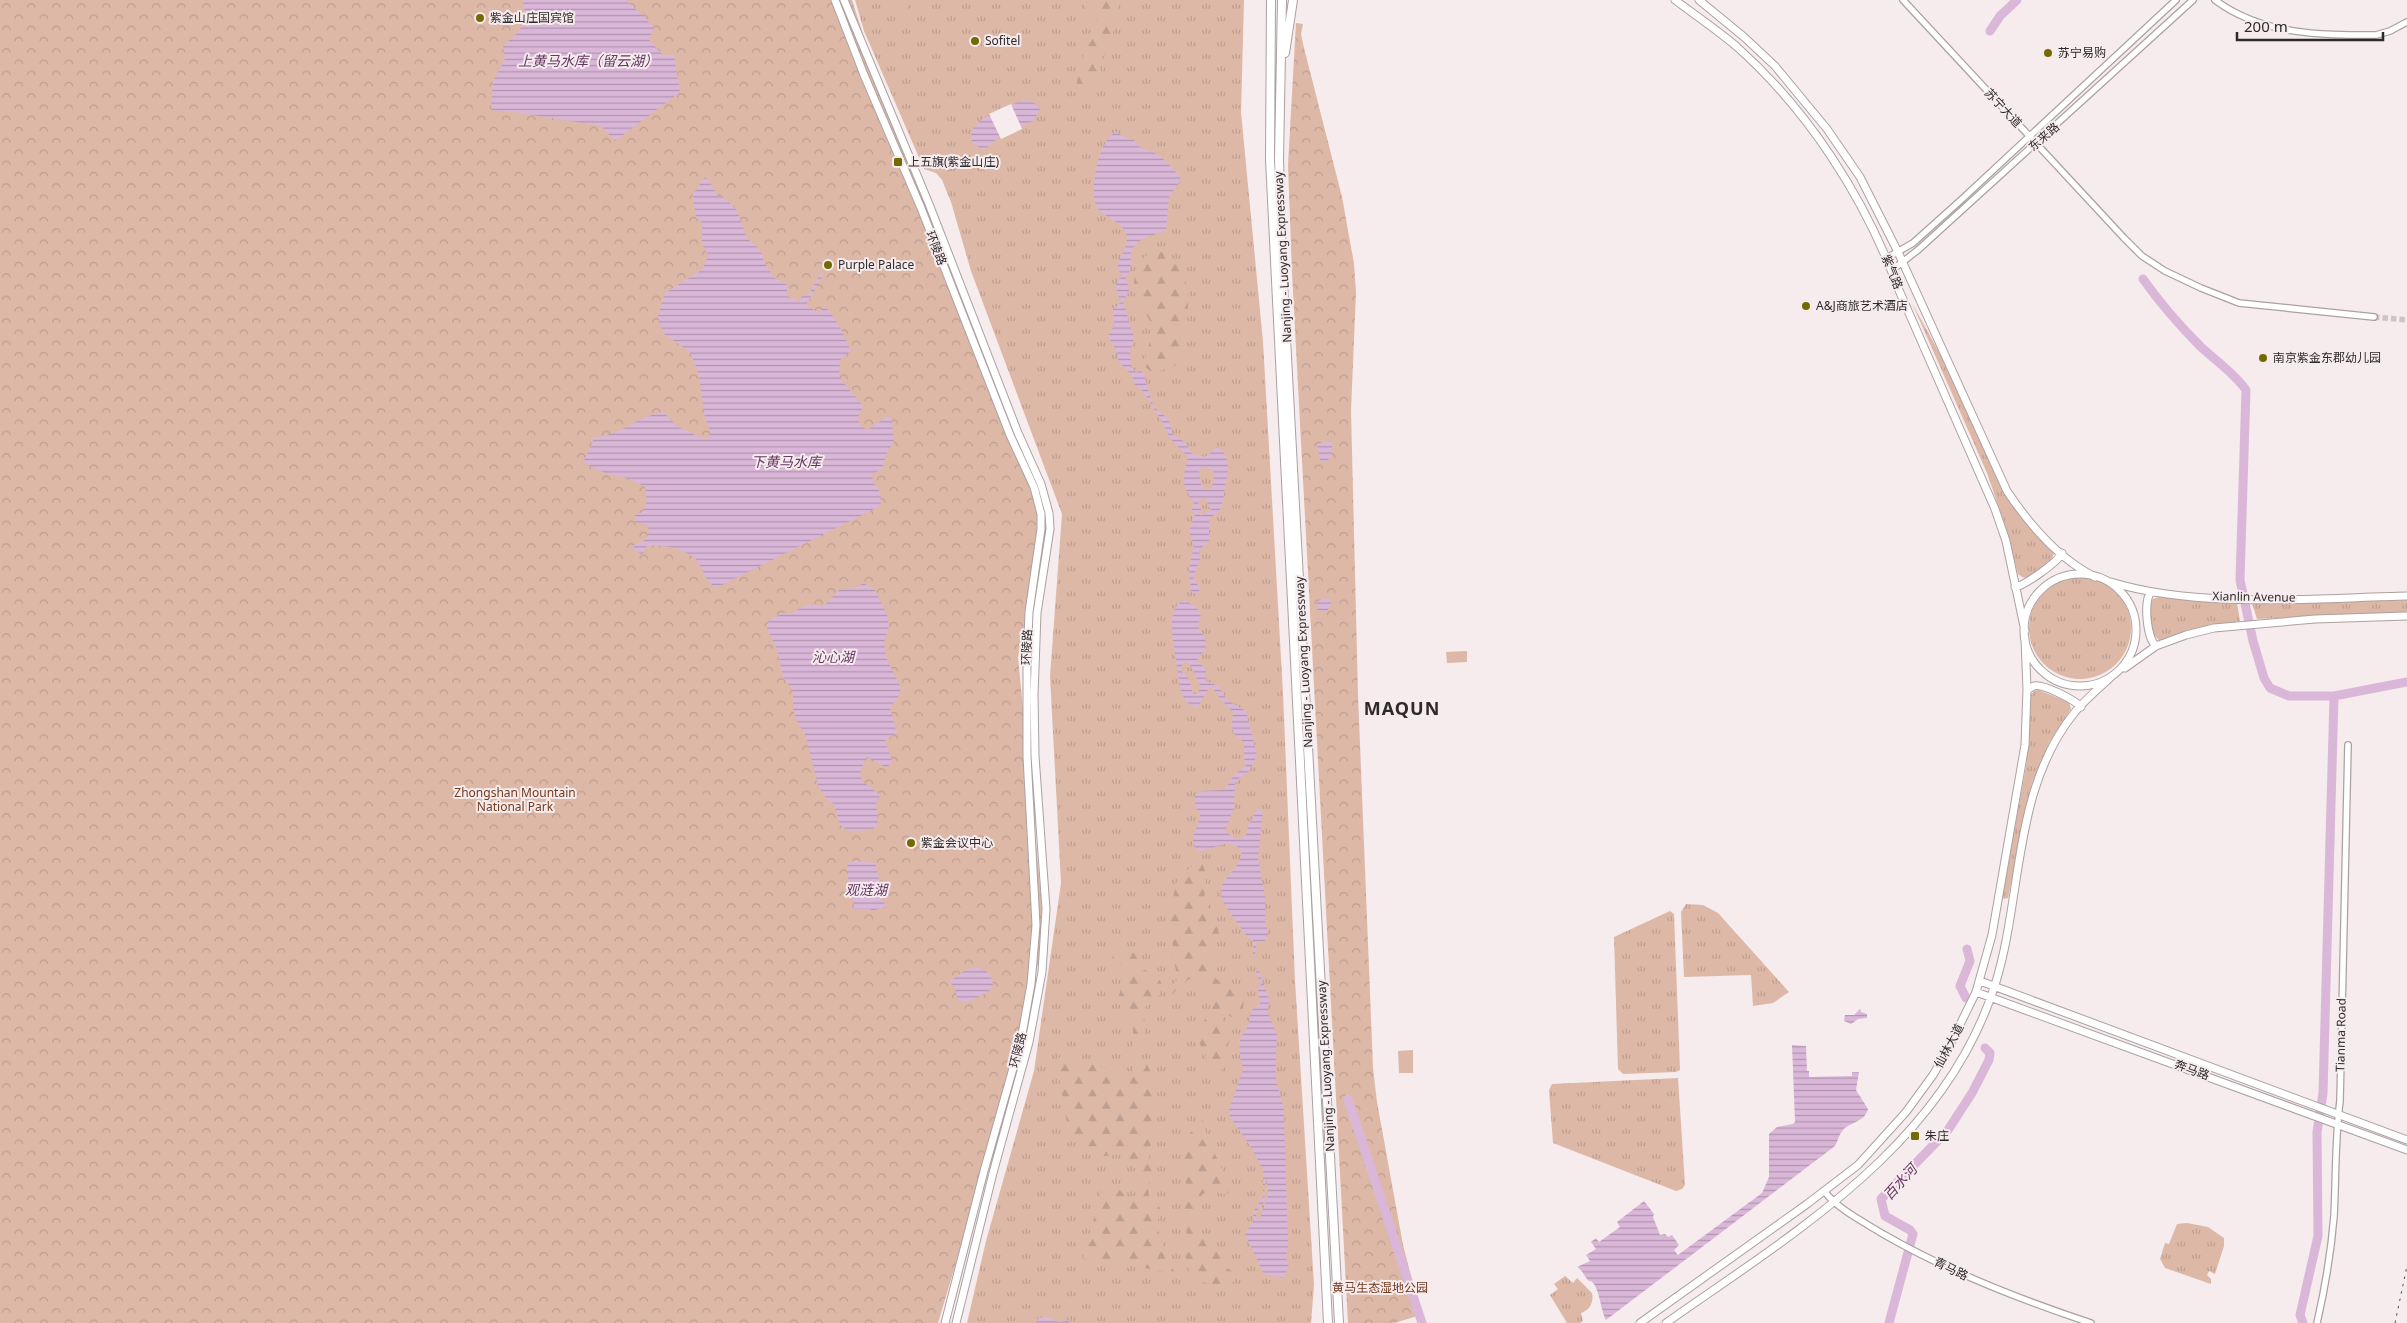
<svg xmlns="http://www.w3.org/2000/svg" width="2407" height="1323" viewBox="0 0 2407 1323" font-family="'Noto Sans','Noto Sans SC',sans-serif">
<style>
.grass{fill:url(#grass-tufts)}
.forest{fill:url(#forest-firs)}
.park{fill:url(#park-crowns)}
.pitch{fill:#ddb8a7}
.water{fill:url(#water-rules);fill-rule:evenodd}
.pier{fill:#f6ebed}
.lines{fill:none;stroke-linecap:round;stroke-linejoin:round}
.river{stroke:#dab7d8;stroke-width:9}
.tertiary-tunnel{stroke:#cec4c6;stroke-width:5.5;stroke-dasharray:5.5 3;stroke-linecap:butt}
.tertiary-casing{stroke:#aca1a2;stroke-width:8}
.primary-casing{stroke:#aca1a2;stroke-width:9}
.motorway-casing{stroke:#aca1a2;stroke-width:10}
.tertiary{stroke:#fff;stroke-width:5.5}
.primary{stroke:#fff;stroke-width:7}
.motorway{stroke:#fff;stroke-width:8}
.rail{stroke:#514c4d;stroke-width:1;stroke-dasharray:2.5 5;stroke-linecap:butt}
.poi-dot{fill:#746a02;stroke:#f6ebed;stroke-width:2}
.labels{text-anchor:middle;stroke-width:4;stroke-linejoin:round;paint-order:stroke}
.poi-label{font-size:12px;fill:#2e2a2b;stroke:#f6ebed;text-anchor:start}
.street-label{font-size:12px;fill:#2e2a2b;stroke:#f6ebed}
.park-label{font-size:12px;fill:#733a1e;stroke:#f6ebed}
.water-label{font-size:14px;font-style:italic;fill:#653763;stroke:#f6ebed}
.district-label{font-size:18px;font-weight:bold;letter-spacing:1px;fill:#2e2a2b;stroke:#f6ebed}
</style>
<defs>
<pattern id="grass-tufts" width="24" height="20" patternUnits="userSpaceOnUse" patternTransform="scale(1.25)"><rect width="24" height="20" fill="#ddb8a7"/><path d="M3 7l-1-3M5 7V3M7 7l1-3M15 17l-1-3M17 17v-4M19 17l1-3" fill="none" stroke="#be9e90"/></pattern>
<pattern id="forest-firs" width="22" height="20" patternUnits="userSpaceOnUse" patternTransform="scale(1.25)"><rect width="22" height="20" fill="#ddb8a7"/><path d="M5 1l3.5 6h-7zM16 11l3.5 6h-7z" fill="#be9e90"/></pattern>
<pattern id="park-crowns" width="20" height="18" patternUnits="userSpaceOnUse" patternTransform="scale(1.25)"><rect width="20" height="18" fill="#ddb8a7"/><path d="M2 6a3 3 0 1 1 6 0M12 15a3 3 0 1 1 6 0" fill="none" stroke="#be9e90"/></pattern>
<pattern id="water-rules" width="6" height="5" patternUnits="userSpaceOnUse" patternTransform="scale(1.25)"><rect width="6" height="5" fill="#dab7d8"/><path d="M0 2.5h6" fill="none" stroke="#b195af"/></pattern>
</defs>
<rect width="100%" height="100%" fill="#f6ebed"/>
<!-- grass -->
<path class="grass" d="M 855,0 L 1244,0 L 1241,112 L 1263,342 L 1283,693 L 1295,981 L 1314,1285 L 1311,1323 L 967,1323 L 986,1241 L 1034,1071 L 1061,883 L 1050,676 L 1062,514 L 971,271 L 951,202 L 942,180 L 936,173 L 924,169 L 864,31 Z
M 1912,303 L 1940,354 L 2004,492 L 2026,524 L 2054,553 L 2051,562 L 2027,578 L 2022,577 L 2018,574 L 2007,531 L 1987,473 Z
M2029 628a51 51 0 1 1 102 0a51 51 0 1 1-102 0Z
M 2159,597 L 2237,603 L 2240,621 L 2191,630 L 2160,641 L 2153,634 L 2149,605 L 2153,599 Z
M 2407,600 L 2407,612 L 2257,619 L 2252,603 Z
M 2038,690 L 2069,702 L 2071,709 L 2050,741 L 2032,783 L 2008,898 L 2004,899 L 2002,896 L 2026,767 L 2030,696 L 2034,691 Z
M 1686,904 L 1703,905 L 1718,913 L 1789,992 L 1773,1003 L 1753,1006 L 1751,975 L 1684,977 L 1681,912 Z
M 1670,911 L 1674,914 L 1680,1070 L 1676,1072 L 1623,1074 L 1618,1069 L 1614,937 Z
M 1678,1078 L 1685,1185 L 1682,1189 L 1676,1191 L 1553,1143 L 1549,1090 L 1552,1084 Z
M 2187,1223 L 2208,1227 L 2224,1238 L 2224,1246 L 2215,1274 L 2209,1271 L 2207,1275 L 2211,1279 L 2211,1284 L 2165,1268 L 2160,1259 L 2165,1243 L 2169,1244 L 2177,1224 Z
M 1565,1276 L 1573,1283 L 1577,1278 L 1592,1293 C 1594,1302 1590,1310 1581,1313 L 1583,1321 L 1580,1323 L 1567,1323 L 1550,1295 L 1558,1289 L 1554,1284 Z"/>
<!-- forest -->
<path class="forest" d="M 895,0 L 905,0 L 914,24 L 912,28 L 899,12 Z
M 1083,0 L 1120,0 L 1112,35 L 1100,67 L 1103,79 L 1079,99 C 1070,83 1091,35 1097,17 L 1087,11 Z
M 1156,250 L 1169,255 L 1183,268 L 1189,297 L 1182,355 L 1175,366 L 1153,373 L 1144,366 C 1145,355 1153,335 1152,327 C 1150,317 1141,309 1137,299 C 1129,282 1137,256 1156,250 Z
M 1198,862 L 1201,862 C 1211,878 1203,884 1205,899 C 1207,909 1222,923 1218,938 C 1215,947 1208,957 1210,967 C 1212,985 1235,983 1244,1000 L 1242,1015 L 1237,1020 L 1226,1014 L 1221,1023 L 1230,1029 L 1230,1038 L 1221,1072 L 1219,1073 L 1206,1065 L 1206,1053 C 1192,1039 1200,1024 1212,1011 C 1213,987 1209,987 1189,979 L 1171,995 L 1167,995 L 1164,989 L 1174,984 L 1178,978 L 1172,955 L 1173,939 L 1166,926 L 1178,877 Z
M 1108,951 L 1134,953 L 1143,969 L 1155,975 L 1161,982 L 1160,994 L 1145,1007 L 1143,1053 L 1137,1051 L 1133,1046 L 1133,1029 L 1124,1017 L 1118,999 L 1126,971 Z
M 1063,1056 L 1116,1071 L 1128,1086 C 1134,1077 1131,1068 1138,1059 L 1145,1060 L 1156,1083 L 1151,1101 L 1154,1116 L 1149,1159 L 1155,1173 L 1154,1179 L 1148,1184 L 1149,1197 L 1160,1208 L 1157,1226 L 1166,1257 L 1175,1273 L 1083,1258 L 1101,1192 L 1111,1183 L 1129,1198 L 1143,1192 L 1137,1170 L 1121,1154 L 1098,1157 L 1084,1146 L 1068,1140 L 1068,1129 L 1056,1059 Z
M 1203,1120 L 1207,1137 L 1227,1180 L 1229,1192 L 1226,1195 C 1193,1181 1194,1211 1202,1235 C 1205,1244 1214,1249 1220,1255 L 1221,1264 L 1236,1274 L 1235,1281 C 1222,1288 1202,1284 1190,1276 L 1185,1254 L 1187,1237 L 1183,1203 L 1186,1184 L 1182,1176 L 1182,1167 L 1188,1135 Z"/>
<!-- park -->
<path class="park" d="M 0,0 L 852,0 L 883,96 L 999,407 L 1046,519 L 1018,657 L 1045,937 L 989,1152 L 938,1323 L 0,1323 Z
M 1296,23 L 1303,24 L 1301,34 L 1303,44 L 1342,197 L 1354,264 L 1356,292 L 1351,411 L 1358,695 L 1373,1068 L 1377,1102 L 1403,1245 L 1421,1315 L 1394,1323 L 1348,1323 L 1292,273 L 1288,165 Z"/>
<!-- pitch -->
<path class="pitch" d="M 1467,651 L 1467,662 L 1447,663 L 1446,652 Z
M 1413,1050 L 1413,1073 L 1399,1073 L 1398,1051 Z"/>
<!-- water -->
<path class="water" d="M 523,0 L 626,0 L 654,27 L 649,40 L 663,55 L 674,55 L 680,92 L 615,141 L 601,126 L 514,112 L 491,110 L 493,81 L 505,59 L 503,46 C 522,29 527,26 523,0 Z
M 1024,100 L 1035,103 L 1040,109 L 1033,121 L 999,137 L 984,150 L 973,144 C 961,121 1008,106 1024,100 Z
M 1116,132 L 1126,138 L 1134,140 C 1142,153 1145,147 1157,154 C 1161,156 1180,175 1181,180 L 1169,197 L 1166,230 C 1154,236 1132,238 1131,255 C 1130,268 1133,265 1126,278 L 1129,291 L 1123,301 L 1134,338 L 1130,350 L 1131,367 L 1136,372 L 1141,371 L 1145,375 L 1147,387 L 1154,407 L 1169,420 L 1173,435 L 1185,442 L 1192,454 L 1205,457 L 1217,447 C 1232,456 1228,472 1225,486 C 1224,493 1224,502 1220,509 C 1218,514 1212,515 1209,519 L 1209,541 L 1199,550 L 1200,559 L 1193,578 L 1200,588 L 1198,594 L 1191,592 L 1189,569 L 1194,546 L 1189,531 L 1195,515 L 1192,510 L 1194,503 C 1180,483 1183,479 1188,457 L 1169,437 L 1160,418 L 1143,391 L 1135,386 L 1132,375 L 1119,362 L 1116,350 L 1108,336 L 1114,326 L 1113,310 L 1121,302 C 1117,292 1112,284 1123,276 C 1108,261 1132,252 1126,233 C 1121,221 1104,218 1097,207 C 1088,192 1099,139 1116,132 ZM 1202,467 L 1209,468 L 1214,472 L 1214,482 L 1210,490 L 1205,489 L 1201,485 L 1199,471 ZM 1204,497 L 1211,510 L 1200,516 L 1201,508 L 1198,502 Z
M 705,177 L 710,182 L 717,195 L 728,201 L 737,211 L 747,238 L 757,247 L 764,257 L 762,258 L 773,277 L 787,285 L 787,296 L 799,301 L 802,296 L 809,294 L 821,273 L 824,274 L 806,305 L 819,313 L 824,306 C 835,315 845,337 851,351 L 840,360 L 839,377 L 863,406 L 858,418 L 860,425 L 867,430 L 888,416 L 892,420 L 894,442 L 887,452 L 882,469 L 872,474 L 873,483 C 881,490 882,496 880,506 L 716,588 C 704,579 705,573 698,562 C 690,550 660,543 647,546 L 642,555 L 634,549 L 634,545 L 644,541 L 649,533 L 648,525 L 635,522 L 635,515 L 643,512 L 647,502 L 645,487 C 624,473 600,477 584,461 L 594,438 C 620,435 639,416 663,412 L 676,426 L 704,439 L 709,438 L 710,431 L 705,418 L 698,371 L 690,352 L 663,333 L 658,316 L 665,293 L 703,269 L 708,255 L 702,244 L 702,222 L 696,218 L 693,194 Z
M 1332,441 L 1332,457 L 1325,462 L 1320,460 L 1317,444 Z
M 863,583 L 875,590 L 887,615 L 889,626 L 884,643 L 886,657 L 901,688 L 898,697 L 890,708 L 897,733 L 885,740 L 892,761 L 887,768 L 867,757 L 860,771 L 862,781 L 880,795 L 876,804 L 878,824 L 872,830 L 849,831 L 840,825 L 834,804 L 826,798 L 818,786 L 806,736 L 797,721 L 793,709 L 793,691 L 783,676 L 777,649 L 767,629 L 768,621 L 783,613 L 792,613 C 804,606 810,602 823,607 L 839,590 L 858,587 Z
M 1324,598 L 1332,601 L 1327,612 L 1317,610 L 1317,602 Z
M 1185,600 L 1196,607 L 1201,614 L 1198,627 C 1204,637 1208,639 1205,651 L 1200,655 L 1197,661 L 1206,669 L 1206,681 L 1218,686 L 1227,700 L 1246,711 L 1257,756 L 1249,771 L 1239,778 L 1235,784 L 1234,808 L 1225,831 L 1234,838 L 1239,839 L 1246,836 L 1248,826 L 1257,810 L 1263,811 L 1258,858 L 1265,897 L 1265,922 L 1268,934 L 1265,941 L 1257,941 L 1255,955 L 1253,956 L 1253,940 C 1243,935 1240,925 1233,917 C 1204,879 1235,883 1242,852 C 1228,829 1202,863 1194,845 C 1190,835 1200,825 1200,815 L 1195,805 L 1195,796 L 1200,791 L 1225,790 L 1234,775 L 1246,766 L 1244,757 L 1244,742 C 1229,734 1232,727 1233,712 L 1221,700 L 1213,688 L 1209,688 L 1197,708 C 1177,702 1179,676 1176,660 C 1174,644 1164,607 1185,600 ZM 1184,662 L 1189,663 L 1200,685 L 1198,694 L 1193,694 L 1189,679 L 1180,669 Z
M 854,861 L 875,863 L 881,886 L 881,899 L 887,906 L 872,911 L 870,909 L 854,909 C 854,895 845,878 848,863 Z
M 977,968 C 987,970 991,974 993,984 L 989,991 L 968,1002 L 958,1000 L 954,986 L 951,984 L 950,981 L 967,969 Z
M 1258,969 L 1269,999 L 1268,1013 L 1277,1035 L 1275,1075 L 1284,1110 L 1288,1246 L 1286,1258 L 1289,1267 L 1283,1278 L 1264,1274 L 1245,1234 L 1254,1220 L 1253,1212 L 1263,1197 L 1263,1170 L 1251,1147 L 1230,1117 L 1229,1110 L 1243,1069 C 1240,1061 1238,1045 1241,1037 C 1243,1033 1246,1030 1248,1026 C 1253,1013 1246,1013 1260,1004 L 1258,989 L 1261,985 L 1256,972 ZM 1267,1180 L 1268,1194 L 1259,1222 L 1255,1213 L 1265,1201 L 1264,1187 Z
M 1860,1009 L 1861,1012 L 1867,1014 L 1867,1018 L 1858,1019 L 1851,1024 L 1844,1021 L 1845,1015 L 1854,1015 Z
M 1792,1045 L 1806,1046 L 1807,1071 L 1809,1071 L 1809,1077 L 1852,1076 L 1852,1072 L 1859,1072 L 1856,1090 L 1868,1109 C 1865,1122 1850,1122 1843,1130 C 1839,1134 1838,1141 1835,1146 L 1606,1320 C 1601,1311 1599,1288 1593,1283 C 1591,1280 1589,1282 1587,1279 C 1583,1274 1583,1271 1577,1267 L 1590,1261 L 1586,1255 L 1596,1249 L 1591,1242 L 1596,1238 L 1599,1242 L 1620,1227 L 1617,1222 L 1644,1201 L 1654,1214 L 1653,1217 L 1660,1235 L 1665,1234 L 1668,1237 L 1672,1235 L 1679,1245 L 1674,1250 L 1678,1255 L 1762,1193 L 1769,1177 L 1769,1134 L 1777,1127 L 1793,1124 L 1795,1122 Z
M 1047,1317 L 1060,1322 L 1069,1320 L 1070,1323 L 1036,1323 L 1039,1318 Z"/>
<!-- pier -->
<path class="pier" d="M 1011,104 L 1022,129 L 1001,139 L 989,114 Z"/>
<g class="lines">
<!-- river -->
<path class="river" d="M 1990,31 L 2000,16 L 2017,0
M 2143,279 C 2160,303 2180,326 2201,347 C 2216,361 2234,373 2246,390 L 2240,580 L 2253,641 L 2264,678 L 2270,688 L 2289,696 L 2334,696 L 2407,682
M 1966,998 L 1960,986 L 1970,961 L 1967,949
M 1348,1099 L 1422,1323
M 1889,1323 L 1913,1234 L 1910,1230 L 1885,1216 L 1881,1199 L 1948,1130 L 1972,1093 L 1989,1060 L 1990,1053 L 1985,1048
M 2303,1323 L 2300,1315 L 2318,1236 L 2317,1132 L 2323,1093 L 2334,696"/>
<!-- tertiary-tunnel -->
<path class="tertiary-tunnel" d="M 2374,317 L 2407,320"/>
<!-- tertiary casing -->
<g class="tertiary-casing">
<path id="tertiary" d="M 1903,0 L 2124,238 L 2142,256 L 2165,271 L 2201,288 L 2239,303 L 2374,317
M 2215,0 C 2262,35 2319,35 2376,35 L 2390,31 L 2407,22
M 1887,258 L 1913,243 L 1961,200 L 2176,0
M 1892,270 L 1918,250 L 2193,0
M 1824,1191 C 1839,1210 1862,1221 1883,1234 C 1949,1272 2018,1299 2091,1323
M 2317,1323 C 2325,1288 2331,1253 2334,1216 C 2336,1178 2335,1139 2340,1101 L 2348,745"/>
</g>
<!-- primary casing -->
<g class="primary-casing">
<path id="primary" d="M 835,0 L 864,75 L 921,208 L 1010,435 L 1034,487 L 1041,514 L 1041,529 L 1029,612 L 1027,664 L 1027,756 L 1036,925 L 1031,984 L 1021,1040 L 984,1171 L 945,1323
M 844,0 L 929,204 L 1018,433 L 1041,484 L 1049,513 L 1050,529 L 1037,613 L 1034,695 L 1035,756 L 1046,909 L 1042,972 L 1029,1042 L 993,1173 L 956,1323
M 1675,0 C 1695,15 1716,29 1736,46 C 1808,110 1865,198 1898,288 L 1995,509 L 2006,541 L 2025,631
M 1699,0 L 1744,37 L 1775,66 L 1827,129 L 1860,177 L 1898,252 L 2007,491 C 2029,524 2059,559 2095,577
M2024 630a56 56 0 1 1 112 0a56 56 0 1 1-112 0Z
M 2111,582 C 2197,609 2317,598 2407,596
M 2015,587 C 2024,586 2058,562 2062,553
M 2151,592 C 2143,601 2147,639 2156,646
M 2125,668 L 2156,646 L 2186,635 L 2214,628 L 2315,619 L 2407,616
M 2027,690 C 2030,689 2032,686 2034,686 C 2042,683 2075,700 2081,707
M 1980,981 L 2407,1140
M 1976,992 L 2407,1150
M 1640,1323 L 1807,1204 L 1858,1165 L 1906,1112 L 1933,1075 L 1949,1047 L 1976,992 L 1992,935 L 2025,745 L 2027,690 L 2025,638
M 1666,1323 C 1795,1232 1944,1145 1995,985 C 2023,896 2012,789 2075,712 C 2085,700 2098,689 2110,678"/>
</g>
<!-- motorway casing -->
<g class="motorway-casing">
<path id="motorway" d="M 1271,0 L 1270,160 L 1328,1323
M 1282,0 L 1279,159 L 1282,264 L 1339,1323
M 1285,53 L 1293,0"/>
</g>
<!-- tertiary -->
<use href="#tertiary" class="tertiary"/>
<!-- primary -->
<use href="#primary" class="primary"/>
<!-- motorway -->
<use href="#motorway" class="motorway"/>
<!-- rail -->
<path class="rail" d="M 2395,1323 L 2407,1266"/>
</g>
<!-- markers -->
<g class="poi-dot">
<circle cx="480" cy="18" r="5"/>
<circle cx="975" cy="41" r="5"/>
<circle cx="2048" cy="53" r="5"/>
<rect x="893" y="157" width="10" height="10" rx="2.5"/>
<circle cx="828" cy="265" r="5"/>
<circle cx="1806" cy="306" r="5"/>
<circle cx="2263" cy="358" r="5"/>
<circle cx="911" cy="843" r="5"/>
<rect x="1910" y="1131" width="10" height="10" rx="2.5"/>
</g>
<g class="labels">
<!-- poi labels -->
<g class="poi-label">
<text x="490" y="22">紫金山庄国宾馆</text>
<text x="985" y="45">Sofitel</text>
<text x="2058" y="57">苏宁易购</text>
<text x="908" y="166">上五旗(紫金山庄)</text>
<text x="838" y="269">Purple Palace</text>
<text x="1816" y="310">A&amp;J商旅艺术酒店</text>
<text x="2273" y="362">南京紫金东郡幼儿园</text>
<text x="921" y="847">紫金会议中心</text>
<text x="1925" y="1140">朱庄</text>
</g>
<!-- street labels -->
<g class="street-label">
<text transform="translate(2003 108) rotate(47)" y="4">苏宁大道</text>
<text transform="translate(2044 137) rotate(-41)" y="4">东来路</text>
<text transform="translate(936 248) rotate(69)" y="4">环陵路</text>
<text transform="translate(1283 257) rotate(-93)" y="4">Nanjing - Luoyang Expressway</text>
<text transform="translate(1892 272) rotate(68)" y="4">紫气路</text>
<text transform="translate(2254 597) rotate(1)" y="4">Xianlin Avenue</text>
<text transform="translate(1027 647) rotate(-88)" y="4">环陵路</text>
<text transform="translate(1304 662) rotate(-93)" y="4">Nanjing - Luoyang Expressway</text>
<text transform="translate(2341 1035) rotate(-89)" y="4">Tianma Road</text>
<text transform="translate(1949 1046) rotate(-62)" y="4">仙林大道</text>
<text transform="translate(1018 1050) rotate(-76)" y="4">环陵路</text>
<text transform="translate(1326 1066) rotate(-93)" y="4">Nanjing - Luoyang Expressway</text>
<text transform="translate(2192 1070) rotate(20)" y="4">奔马路</text>
<text transform="translate(1951 1269) rotate(26)" y="4">青马路</text>
</g>
<!-- park labels -->
<g class="park-label">
<text x="515" y="797">Zhongshan Mountain<tspan x="515" dy="14">National Park</tspan></text>
<text x="1380" y="1292">黄马生态湿地公园</text>
</g>
<!-- water labels -->
<g class="water-label">
<text x="588" y="66">上黄马水库（留云湖）</text>
<text x="786" y="467">下黄马水库</text>
<text x="833" y="662">沁心湖</text>
<text x="866" y="895">观涟湖</text>
<text transform="translate(1900 1182) rotate(-48)" y="5">百水河</text>
</g>
<!-- district labels -->
<g class="district-label">
<text x="1402" y="715">MAQUN</text>
</g>
</g>
<!-- scale -->
<path d="M2237 32v8h146v-8" fill="none" stroke="#2e2a2b" stroke-width="2.5"/>
<text x="2244" y="32" font-size="15" fill="#2e2a2b" stroke="#f6ebed" stroke-width="4" paint-order="stroke">200 m</text>
</svg>
